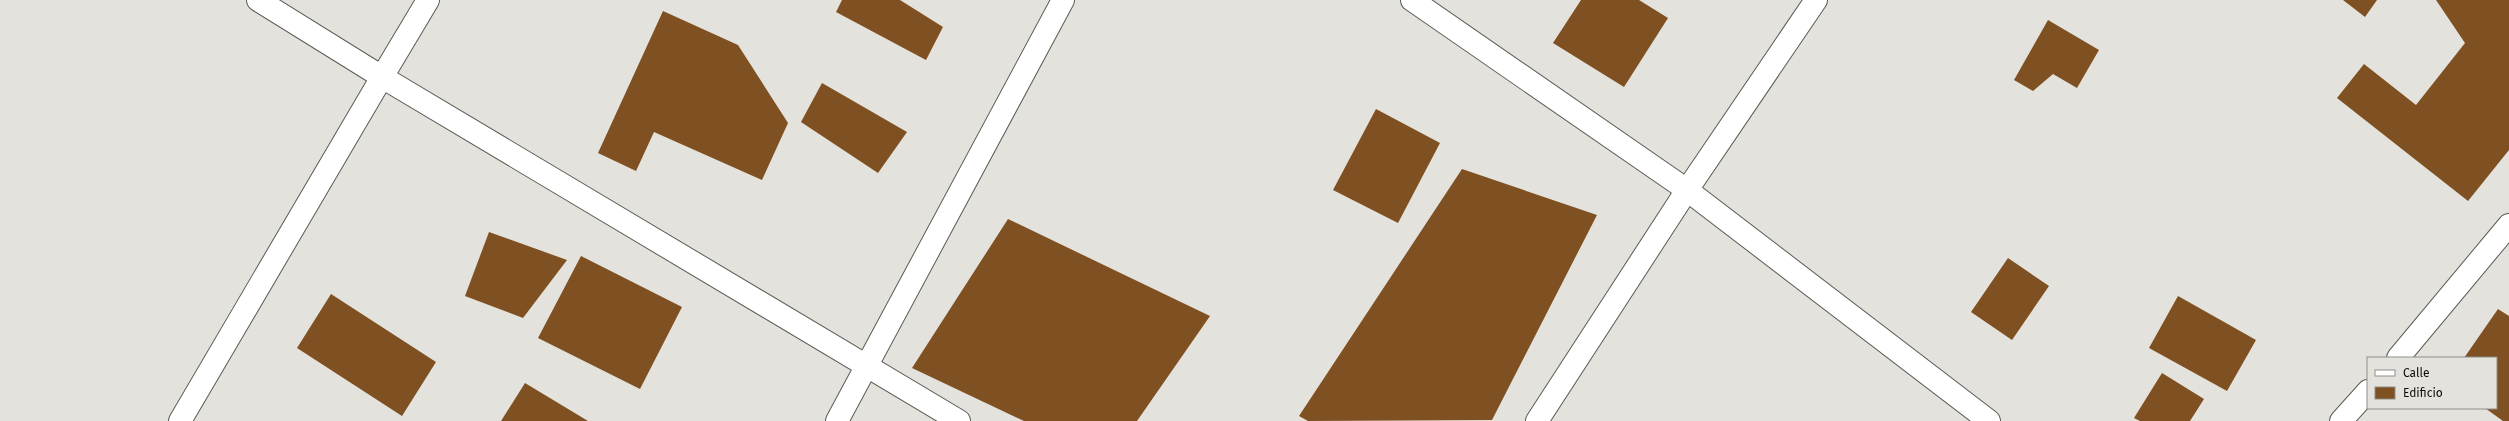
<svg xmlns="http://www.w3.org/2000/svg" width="2509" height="421" viewBox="0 0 2509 421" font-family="'Fira Sans',sans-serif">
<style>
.building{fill:#7f5021}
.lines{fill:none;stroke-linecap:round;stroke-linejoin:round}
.minor-casing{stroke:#5c5a55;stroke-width:24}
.minor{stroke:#fff;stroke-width:22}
</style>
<rect width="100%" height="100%" fill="#e4e2dc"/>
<!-- building -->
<path class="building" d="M 842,0 L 900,0 L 943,27 L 926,60 L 836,12 Z
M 1581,0 L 1639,0 L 1668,18 L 1624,87 L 1553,43 Z
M 2343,0 L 2377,0 L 2365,17 Z
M 2436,0 L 2509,0 L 2509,150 L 2468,201 L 2337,98 L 2364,64 L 2416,105 L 2465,43 Z
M 663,11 L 738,45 L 788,123 L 762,180 L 654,132 L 636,171 L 598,153 Z
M 2048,20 L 2099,50 L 2077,88 L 2053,74 L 2033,91 L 2014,80 Z
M 822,83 L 907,132 L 878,173 L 801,122 Z
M 1376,109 L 1440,143 L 1398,223 L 1333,190 Z
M 1462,169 L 1597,215 L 1492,420 L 1308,421 L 1299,416 Z
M 1008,219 L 1210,316 L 1137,421 L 1024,421 L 912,368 Z
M 489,232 L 567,260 L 523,318 L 465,296 Z
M 581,256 L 682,307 L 640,389 L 538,338 Z
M 2008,258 L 2049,286 L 2012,340 L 1971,312 Z
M 331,294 L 436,362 L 402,416 L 297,348 Z
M 2178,296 L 2256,340 L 2227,391 L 2149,348 Z
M 2498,309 L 2509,316 L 2509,421 L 2503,421 L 2485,408 L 2496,408 L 2496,358 L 2464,358 Z
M 2162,373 L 2204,399 L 2190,421 L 2140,421 L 2134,418 Z
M 525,383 L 588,421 L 501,421 Z"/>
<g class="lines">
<!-- minor casing -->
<g class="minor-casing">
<path id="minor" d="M 428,0 L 382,77 L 959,421
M 1412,0 L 1687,190 L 1989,421
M 2398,358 L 2509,225
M 180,421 L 382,77 L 258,0
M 837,421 L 1063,0
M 1537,421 L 1687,190 L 1816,0
M 2341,421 L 2368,391"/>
</g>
<!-- minor -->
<use href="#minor" class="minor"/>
</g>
<!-- legend -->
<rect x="2367" y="357" width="130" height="52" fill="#e4e2dc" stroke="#8f8e89"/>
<rect x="2375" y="370" width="20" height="6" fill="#ffffff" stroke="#8f8e89"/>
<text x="2403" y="377" font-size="12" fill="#100f0d">Calle</text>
<rect x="2375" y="387" width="20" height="12" fill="#7f5021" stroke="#8f8e89"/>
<text x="2403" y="397" font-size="12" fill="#100f0d">Edificio</text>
</svg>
